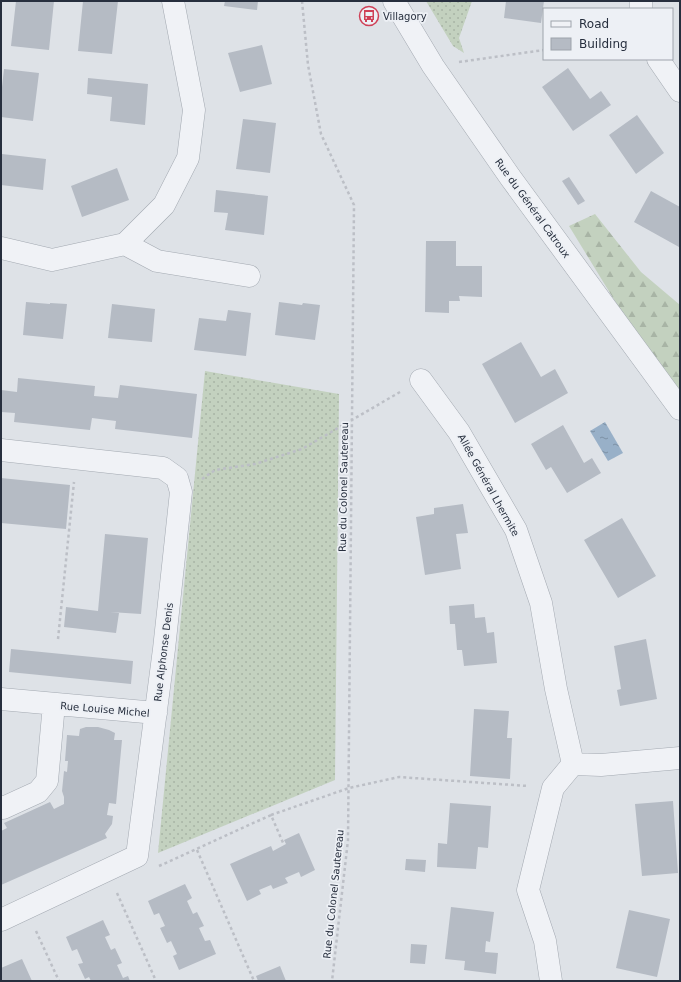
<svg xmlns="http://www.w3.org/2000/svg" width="681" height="982" viewBox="0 0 681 982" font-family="'DejaVu Sans',sans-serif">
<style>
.grass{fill:url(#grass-dots)}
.forest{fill:url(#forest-firs)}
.water{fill:url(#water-ripples)}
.building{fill:#b5bbc4}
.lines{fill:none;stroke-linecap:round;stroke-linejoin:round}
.minor-casing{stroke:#a3a9b1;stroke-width:23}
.tertiary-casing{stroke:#a3a9b1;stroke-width:23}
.path{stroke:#bcbfc6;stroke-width:2.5;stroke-dasharray:3 3;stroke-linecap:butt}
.minor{stroke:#f0f2f6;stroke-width:22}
.tertiary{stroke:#f0f2f6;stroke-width:22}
.labels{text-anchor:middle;stroke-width:3.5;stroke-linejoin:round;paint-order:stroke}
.poi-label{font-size:10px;fill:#272f3e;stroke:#edf0f5;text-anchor:start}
.street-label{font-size:10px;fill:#272f3e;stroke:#edf0f5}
</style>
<defs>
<pattern id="grass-dots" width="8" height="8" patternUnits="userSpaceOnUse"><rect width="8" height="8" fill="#c3d1bf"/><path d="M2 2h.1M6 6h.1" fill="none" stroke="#a8b4a5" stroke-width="1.8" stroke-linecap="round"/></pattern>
<pattern id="forest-firs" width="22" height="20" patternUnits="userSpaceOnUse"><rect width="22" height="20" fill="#c3d1bf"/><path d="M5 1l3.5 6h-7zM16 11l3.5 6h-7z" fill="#a8b4a5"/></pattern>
<pattern id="water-ripples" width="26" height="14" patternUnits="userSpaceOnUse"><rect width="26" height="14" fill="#98b0c8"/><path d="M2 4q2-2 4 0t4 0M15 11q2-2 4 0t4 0" fill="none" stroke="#7c90a4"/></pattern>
</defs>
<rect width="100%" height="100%" fill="#dee2e7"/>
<!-- grass -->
<path class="grass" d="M 426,1 L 472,1 L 459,38 L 464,53 L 453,46 Z
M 205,371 L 339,394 L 335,780 L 158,853 Z"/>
<!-- forest -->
<path class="forest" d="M 595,214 L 641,272 L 680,305 L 680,396 L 632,329 L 569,226 Z"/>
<!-- water -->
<path class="water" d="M 605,422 L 623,453 L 608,461 L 590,431 Z"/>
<!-- building -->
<path class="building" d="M 16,1 L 54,1 L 49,50 L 11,46 Z
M 83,1 L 118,1 L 112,54 L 78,51 Z
M 225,1 L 258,1 L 257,10 L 224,6 Z
M 506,1 L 544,1 L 541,23 L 504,18 Z
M 262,45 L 272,84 L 240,92 L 228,53 Z
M 568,68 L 590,99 L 601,91 L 611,105 L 573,131 L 542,87 Z
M 4,69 L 39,73 L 33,121 L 1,117 L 1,96 Z
M 88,78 L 148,84 L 145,125 L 110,121 L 112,97 L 87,94 Z
M 637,115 L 664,153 L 636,174 L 609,135 Z
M 243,119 L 276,123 L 270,173 L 236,169 Z
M 2,154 L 46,159 L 43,190 L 1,185 Z
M 117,168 L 129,200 L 82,217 L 71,186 Z
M 569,177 L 585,201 L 578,205 L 562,181 Z
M 216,190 L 268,196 L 264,235 L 225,230 L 228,213 L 214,212 Z
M 651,191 L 680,207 L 680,245 L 679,247 L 634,222 Z
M 426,241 L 456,241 L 456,266 L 482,266 L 482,297 L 459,296 L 460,301 L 449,301 L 449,313 L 425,312 Z
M 26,302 L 50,304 L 50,303 L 67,304 L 63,339 L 23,335 Z
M 279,302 L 302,305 L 303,303 L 320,305 L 315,340 L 275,335 Z
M 112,304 L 155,309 L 152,342 L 108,338 Z
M 228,310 L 251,313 L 246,356 L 194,350 L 199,318 L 226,321 Z
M 521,342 L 541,377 L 555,369 L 568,393 L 515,423 L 482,364 Z
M 18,378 L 95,386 L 94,396 L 118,398 L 120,385 L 197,394 L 192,438 L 115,429 L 116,421 L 92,418 L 90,430 L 14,422 L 15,413 L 1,412 L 1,390 L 17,392 Z
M 563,425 L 584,463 L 592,458 L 601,473 L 567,493 L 551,467 L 546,470 L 531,444 Z
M 1,478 L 70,485 L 66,529 L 1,523 Z
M 463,504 L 468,533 L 456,534 L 461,569 L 425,575 L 416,517 L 434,514 L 434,508 Z
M 622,518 L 656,576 L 618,598 L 584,540 Z
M 105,534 L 148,538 L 141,614 L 110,612 L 119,613 L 116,633 L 64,627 L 66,607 L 98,611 Z
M 474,604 L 475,618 L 485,617 L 487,633 L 494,632 L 497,663 L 464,666 L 462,650 L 457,650 L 455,624 L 450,624 L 449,606 Z
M 646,639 L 657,699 L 620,706 L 617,690 L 621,689 L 614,646 Z
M 11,649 L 133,661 L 131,684 L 9,672 Z
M 474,709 L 509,711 L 507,738 L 512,738 L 510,779 L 470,776 Z
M 86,727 L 98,727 L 109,730 L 115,733 L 114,740 L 122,740 L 116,804 L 109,803 L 107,815 L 113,816 L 112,824 L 105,834 L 107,838 L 1,885 L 1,831 L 7,828 L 4,823 L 50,802 L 54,809 L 64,804 L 64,797 L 62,791 L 64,771 L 67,772 L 68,761 L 65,761 L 67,735 L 79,736 L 80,729 Z
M 673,801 L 678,873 L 642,876 L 635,804 Z
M 450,803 L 491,806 L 488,848 L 478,847 L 476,869 L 437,867 L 438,843 L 447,844 Z
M 299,833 L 315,870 L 301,877 L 299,872 L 285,878 L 288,883 L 273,889 L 271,885 L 259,890 L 261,894 L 247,901 L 230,864 L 271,846 L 273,851 L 286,844 L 284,840 Z
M 406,859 L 426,860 L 425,872 L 405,870 Z
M 185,884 L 192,898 L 187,901 L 193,914 L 197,912 L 204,926 L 199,928 L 205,941 L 210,940 L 216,954 L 179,970 L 173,956 L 177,954 L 171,941 L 167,943 L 160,928 L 165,926 L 159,913 L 154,915 L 148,901 Z
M 451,907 L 494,912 L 490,942 L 486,941 L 485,952 L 498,953 L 496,974 L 464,970 L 465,961 L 445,959 Z
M 629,910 L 670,919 L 657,977 L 616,968 Z
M 103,920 L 110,935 L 105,937 L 111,950 L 115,948 L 122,963 L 117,965 L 123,978 L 128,976 L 130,981 L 91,981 L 89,977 L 85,979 L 78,964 L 83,963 L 77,949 L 72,951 L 66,937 Z
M 411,944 L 427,945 L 425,964 L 410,963 Z
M 22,959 L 32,981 L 1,981 L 1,968 Z
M 280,966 L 286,981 L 258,981 L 256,976 Z"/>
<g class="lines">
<!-- minor casing -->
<g class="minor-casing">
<path id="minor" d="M 641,1 L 641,9
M 658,59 L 680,91
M 125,244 L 157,261 L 249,276
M 1,248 L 52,260 L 125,244 L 164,205 L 188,158 L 194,110 L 173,1
M 421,380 L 459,432 L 516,530 L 541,603 L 556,689 L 573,764 L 601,765 L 680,758
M 1,450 L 163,468 L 177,478 L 181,492 L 164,649 L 137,856 L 1,920
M 1,699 L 156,713
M 1,807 L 3,808 L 38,792 L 47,781 L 54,704
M 551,981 L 545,941 L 528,890 L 553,788 L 573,764"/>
</g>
<!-- tertiary casing -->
<g class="tertiary-casing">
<path id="tertiary" d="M 394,1 L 433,66 L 510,177 L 680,409"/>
</g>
<!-- path -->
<path class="path" d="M 302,1 L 308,65 L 321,134 L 354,205 L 348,840 L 332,981
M 459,62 L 544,50
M 202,479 L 215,470 L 255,464 L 302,449 L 400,392
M 58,639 L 74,482
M 271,815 L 349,788 L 399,777 L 528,786
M 197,850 L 254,981
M 159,866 L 271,815 L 284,845
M 117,893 L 156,981
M 36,931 L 59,981"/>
<!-- minor -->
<use href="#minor" class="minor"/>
<!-- tertiary -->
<use href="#tertiary" class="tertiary"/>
</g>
<!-- icons -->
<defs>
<g id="bus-ring" transform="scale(1)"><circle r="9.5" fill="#edf0f5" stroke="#cf4057" stroke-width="1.5"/><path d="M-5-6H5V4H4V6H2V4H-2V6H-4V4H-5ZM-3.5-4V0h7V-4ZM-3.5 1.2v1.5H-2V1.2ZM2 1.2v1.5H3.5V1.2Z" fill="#cf4057"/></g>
</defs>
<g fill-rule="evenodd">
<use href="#bus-ring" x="369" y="16"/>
</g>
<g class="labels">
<!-- poi labels -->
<g class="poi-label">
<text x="383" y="20">Villagory</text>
</g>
<!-- street labels -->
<g class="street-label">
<text transform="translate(533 208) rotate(54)" y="4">Rue du Général Catroux</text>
<text transform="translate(489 485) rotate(61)" y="4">Allée Général Lhermite</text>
<text transform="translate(343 487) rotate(-89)" y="4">Rue du Colonel Sautereau</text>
<text transform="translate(163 652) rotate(-83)" y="4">Rue Alphonse Denis</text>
<text transform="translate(105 709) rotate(5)" y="4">Rue Louise Michel</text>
<text transform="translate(333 894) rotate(-84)" y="4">Rue du Colonel Sautereau</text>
</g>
</g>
<!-- border -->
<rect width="681" height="982" fill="none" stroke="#272f3e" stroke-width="4"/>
<!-- legend -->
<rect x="543" y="8" width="130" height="52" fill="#edf0f5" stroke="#9ea3ac"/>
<rect x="551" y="21" width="20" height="6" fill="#f0f2f6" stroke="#9ea3ac"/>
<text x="579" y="28" font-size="12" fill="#272f3e">Road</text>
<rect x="551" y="38" width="20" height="12" fill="#b5bbc4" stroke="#9ea3ac"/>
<text x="579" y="48" font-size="12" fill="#272f3e">Building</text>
</svg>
